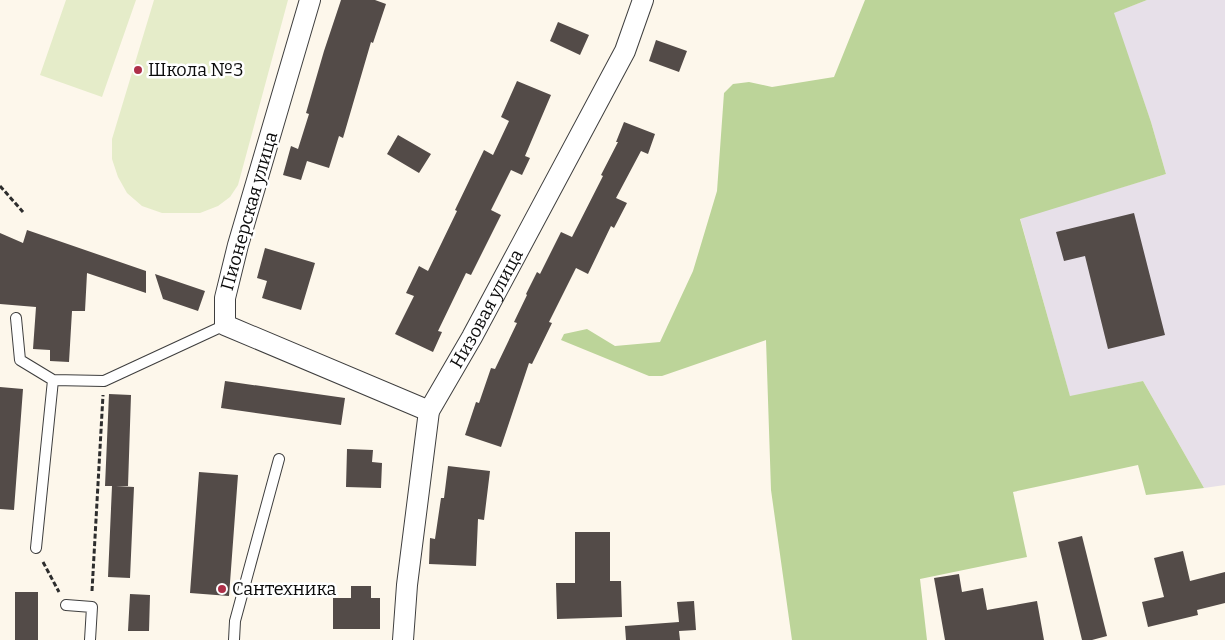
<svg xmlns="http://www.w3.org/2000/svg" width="1225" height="640" viewBox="0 0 1225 640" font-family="Bitter,serif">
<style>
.industrial{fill:#e7e0e9}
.forest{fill:#bcd499}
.pitch{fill:#e5ecc9}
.building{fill:#534b48}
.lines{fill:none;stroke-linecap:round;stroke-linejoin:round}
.service-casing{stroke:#3e3e3e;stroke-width:12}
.minor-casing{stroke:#3e3e3e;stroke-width:22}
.path{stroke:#2d2d2d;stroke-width:3;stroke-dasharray:5 2.5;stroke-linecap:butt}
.service{stroke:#fff;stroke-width:10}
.minor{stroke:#fff;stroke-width:20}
.poi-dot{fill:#ae3049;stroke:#fff;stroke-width:2}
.labels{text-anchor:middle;stroke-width:5;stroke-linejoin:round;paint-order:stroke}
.poi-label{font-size:18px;fill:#0b0b0b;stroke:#fff;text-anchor:start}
.street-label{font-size:18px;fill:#0b0b0b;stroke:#fff}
</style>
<rect width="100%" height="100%" fill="#fdf7eb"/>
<!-- industrial -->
<path class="industrial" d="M 1147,0 L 1225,0 L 1225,485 L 1204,488 L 1143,381 L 1070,397 L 1020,218 L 1166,174 L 1151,122 L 1113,13 Z"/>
<!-- forest -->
<path class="forest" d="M 865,0 L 1147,0 L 1114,13 L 1151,122 L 1166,174 L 1020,219 L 1070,396 L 1143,381 L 1204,488 L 1146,495 L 1138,465 L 1013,492 L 1027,557 L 920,579 L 927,640 L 792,640 L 771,490 L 766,340 L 662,376 L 649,376 L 561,340 L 564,334 L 587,329 L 615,346 L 660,342 L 693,271 L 717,191 L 724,93 L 733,84 L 749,82 L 772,87 L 834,77 Z"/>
<!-- pitch -->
<path class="pitch" d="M 66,0 L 136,0 L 102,97 L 40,75 Z
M 154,0 L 288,0 L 238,185 L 230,197 L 218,206 L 200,213 L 162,213 L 142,206 L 127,193 L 118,177 L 112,159 L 112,139 Z"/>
<!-- building -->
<path class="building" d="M 341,0 L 375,0 L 386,4 L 373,43 L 371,42 L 343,138 L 339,136 L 329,168 L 307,161 L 301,180 L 283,175 L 291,146 L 298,149 L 309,114 L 306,113 L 324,51 Z
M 558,22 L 589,35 L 580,55 L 550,41 Z
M 656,40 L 687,51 L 679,72 L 649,61 Z
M 517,81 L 551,95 L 525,156 L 530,158 L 522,175 L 511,170 L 491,210 L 501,215 L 471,275 L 466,273 L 438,331 L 442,332 L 433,352 L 395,334 L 414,296 L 406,293 L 419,266 L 428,271 L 457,211 L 455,210 L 484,150 L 493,155 L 509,121 L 501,117 Z
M 624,122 L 655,134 L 648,154 L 641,151 L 616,198 L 627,203 L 614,228 L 611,226 L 588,274 L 576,268 L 549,322 L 552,323 L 532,364 L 529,363 L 501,447 L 465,435 L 476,402 L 479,403 L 491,368 L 495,369 L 517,323 L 514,322 L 527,295 L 526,294 L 537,272 L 540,274 L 561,232 L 572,237 L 603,176 L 601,175 L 618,142 L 616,142 Z
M 398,135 L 431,154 L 419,173 L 387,154 Z
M 1134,213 L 1165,335 L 1108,349 L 1085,256 L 1064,261 L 1056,232 Z
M 27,230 L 146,271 L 146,293 L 87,273 L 85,311 L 72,311 L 69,362 L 50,361 L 50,350 L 33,349 L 36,307 L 0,304 L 0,233 L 23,243 Z
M 265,248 L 315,263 L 301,310 L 262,298 L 267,281 L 257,278 Z
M 155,274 L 205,291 L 198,311 L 163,299 Z
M 225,381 L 345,398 L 341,425 L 221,408 Z
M 0,387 L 23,389 L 14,510 L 0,509 Z
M 109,394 L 131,395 L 128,486 L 116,486 L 134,487 L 130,578 L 108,577 L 112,486 L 105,486 Z
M 347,449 L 373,450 L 372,462 L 382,463 L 381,488 L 346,487 Z
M 448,466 L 490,471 L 484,520 L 478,519 L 476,566 L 429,564 L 430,538 L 435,539 L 441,498 L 444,498 Z
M 199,472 L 238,475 L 229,596 L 190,593 Z
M 575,532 L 610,532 L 610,581 L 621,581 L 622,617 L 557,619 L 556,583 L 575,583 Z
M 1082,536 L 1107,636 L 1092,640 L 1082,640 L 1058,542 Z
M 1183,551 L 1190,581 L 1225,572 L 1225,603 L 1197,610 L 1198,615 L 1148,627 L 1142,602 L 1164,597 L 1154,558 Z
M 959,574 L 962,592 L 983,588 L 987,610 L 1037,601 L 1044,640 L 945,640 L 934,578 Z
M 351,586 L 371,586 L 371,598 L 380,598 L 380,629 L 333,629 L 333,598 L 351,598 Z
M 15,592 L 38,592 L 38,640 L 15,640 Z
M 130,594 L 150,595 L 149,631 L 128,631 Z
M 694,601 L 696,630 L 679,631 L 680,640 L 626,640 L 625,626 L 679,622 L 677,602 Z"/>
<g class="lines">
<!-- service casing -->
<g class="service-casing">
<path id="service" d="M 16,318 L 20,360 L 53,380 L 104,381 L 225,325
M 36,548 L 53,380
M 66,605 L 92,607 L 90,640
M 234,640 L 235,621 L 279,459"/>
</g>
<!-- minor casing -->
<g class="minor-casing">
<g id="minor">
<path d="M 310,0 L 238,245 L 225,298 L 225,325 L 429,411"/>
<path id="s1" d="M 403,640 L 407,585 L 429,411 L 472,337 L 625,51 L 643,0"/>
</g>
</g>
<!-- path -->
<path class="path" d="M 0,186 L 23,212
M 43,562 L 59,592
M 92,591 L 103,395"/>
<!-- service -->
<use href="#service" class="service"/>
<!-- minor -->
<use href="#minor" class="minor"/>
</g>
<!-- markers -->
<g class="poi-dot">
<circle cx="138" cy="70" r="5"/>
<circle cx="222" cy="589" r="5"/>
</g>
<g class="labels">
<!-- poi labels -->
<g class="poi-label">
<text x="148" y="76">Школа №3</text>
<text x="232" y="595">Сантехника</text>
</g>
<!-- street labels -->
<g class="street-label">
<text transform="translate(249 211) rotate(-74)" y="6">Пионерская улица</text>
<text dy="6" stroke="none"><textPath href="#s1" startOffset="348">Низовая улица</textPath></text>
</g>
</g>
</svg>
